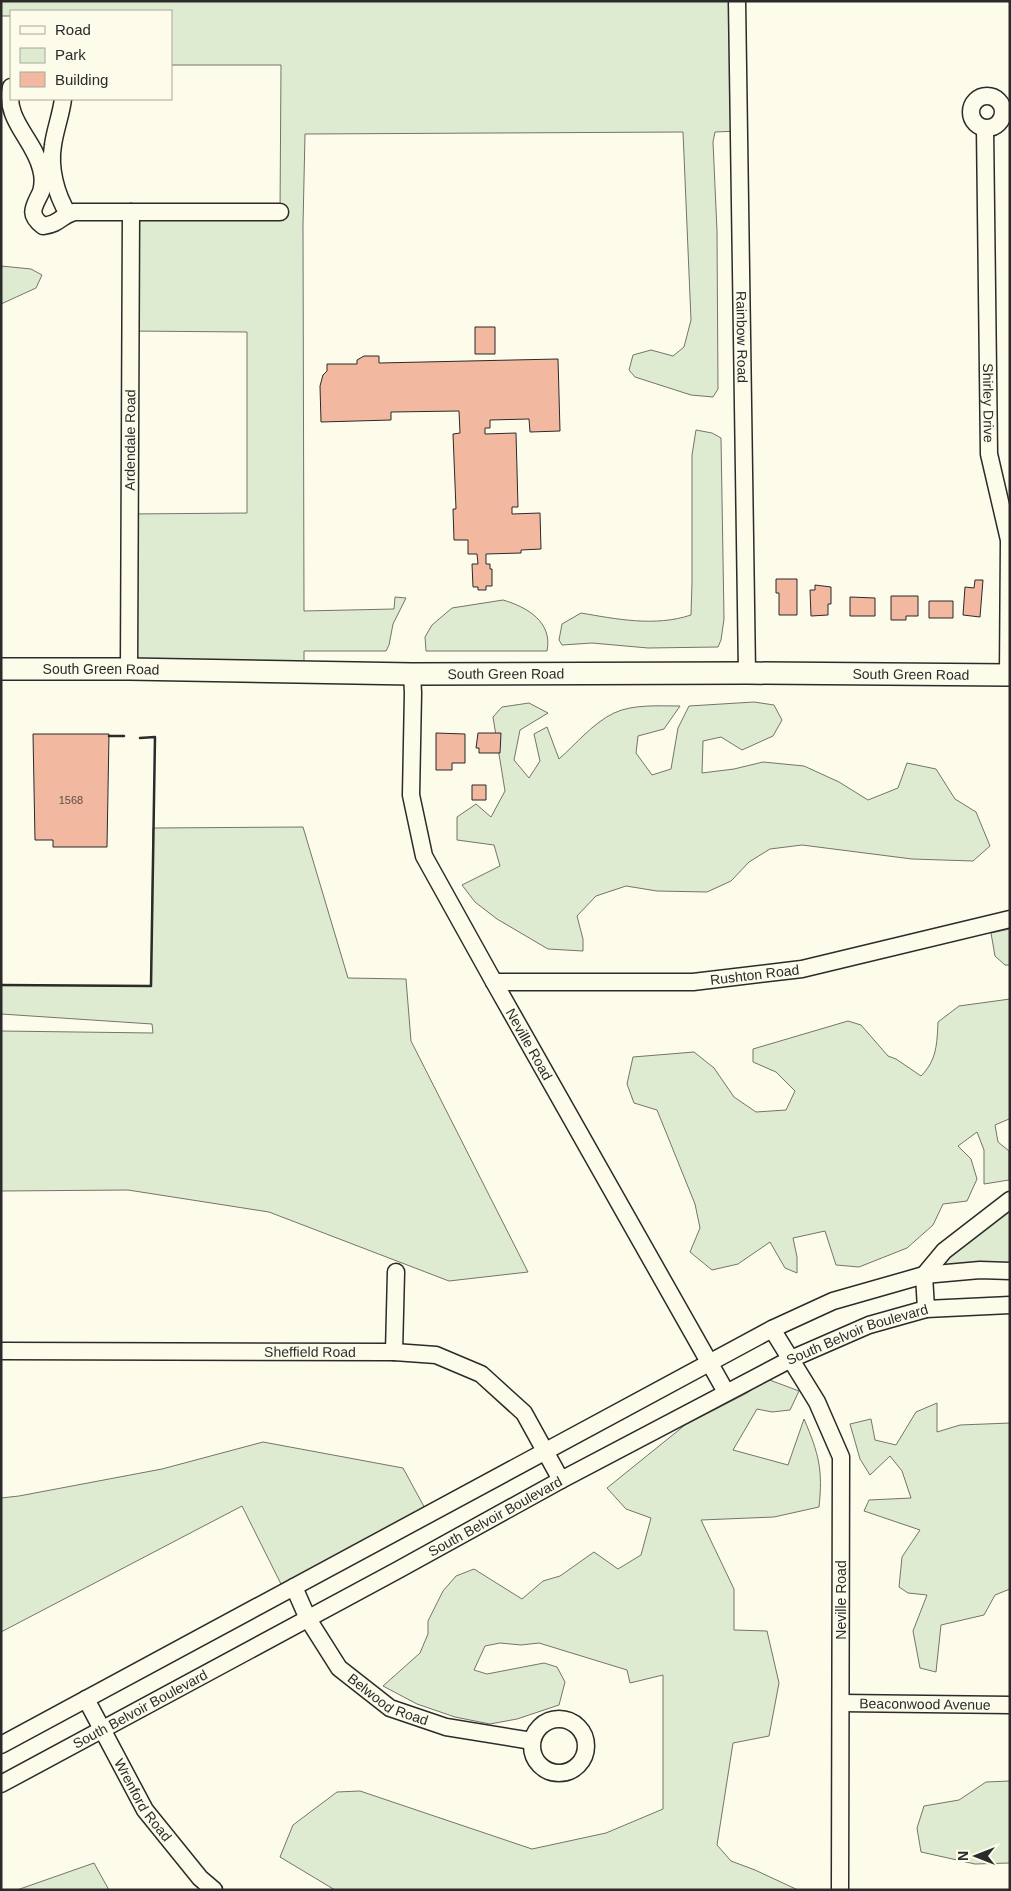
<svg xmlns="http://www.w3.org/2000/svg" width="1011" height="1891" viewBox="0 0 1011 1891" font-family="Helvetica,sans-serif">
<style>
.green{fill:#deebd1;stroke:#74746e}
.building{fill:#f2b8a0;stroke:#2b2b2b}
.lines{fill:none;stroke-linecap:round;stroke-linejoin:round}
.minor-casing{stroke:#2b2b2b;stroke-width:19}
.major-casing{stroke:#2b2b2b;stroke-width:24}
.minor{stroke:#fdfbea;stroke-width:16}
.major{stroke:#fdfbea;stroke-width:21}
.wall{stroke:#2b2b2b;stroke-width:2.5}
.labels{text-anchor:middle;stroke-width:4;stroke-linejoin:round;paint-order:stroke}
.number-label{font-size:11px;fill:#5d4e48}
.street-label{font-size:14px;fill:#2b2b2b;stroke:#fdfbea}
</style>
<rect width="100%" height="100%" fill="#fdfbea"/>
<!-- green -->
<path class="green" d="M 1,1 L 737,1 L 739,131 L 715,132 L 713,142 L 717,231 L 718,389 L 713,397 L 691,395 L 635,377 L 629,370 L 633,355 L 651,350 L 673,356 L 684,347 L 691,320 L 683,132 L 305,134 L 303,225 L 304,611 L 394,609 L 395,597 L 406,598 L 393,624 L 389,645 L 386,651 L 304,651 L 304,672 L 129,669 L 130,514 L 247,513 L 247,332 L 131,331 L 131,212 L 280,212 L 281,65 L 171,65 L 171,11 L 11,11 L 11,16 L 1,16 Z
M 1,266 L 31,269 L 42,275 L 36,288 L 1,304 Z
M 696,430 L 712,433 L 721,438 L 724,619 L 721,640 L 718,647 L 648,648 L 592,643 L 562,645 L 559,640 L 562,624 L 581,613 C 616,619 655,627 691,615 L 692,582 L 692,455 Z
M 503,600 C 527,607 553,622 547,651 L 426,651 L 425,637 L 432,625 L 452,608 Z
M 754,702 L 774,705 L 782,720 L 773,736 L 742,750 L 721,737 L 703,741 L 702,773 L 734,769 L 763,762 L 804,766 L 839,782 L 868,800 L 898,788 L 907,763 L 936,769 L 955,799 L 976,812 L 990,846 L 973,861 L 912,859 L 802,845 L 770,849 L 749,862 L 731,881 L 707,892 L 657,891 L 626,886 L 596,896 L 577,916 L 583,939 L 583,951 L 548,949 L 497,919 L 475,902 L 462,885 L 500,866 L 494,845 L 457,840 L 457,817 L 476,804 L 491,817 L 505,791 L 493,717 L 502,707 L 529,703 L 548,713 L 520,730 L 514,760 L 529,778 L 540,761 L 534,734 L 547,727 L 559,759 C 576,744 593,723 614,713 C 633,704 659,706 680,706 L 664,729 L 638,736 L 636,753 L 652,775 L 671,769 L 678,728 L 689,706 Z
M 303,827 L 348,978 L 406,979 L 411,1041 L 528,1272 L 449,1281 L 269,1212 L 128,1190 L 1,1191 L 1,1031 L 153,1033 L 152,1024 L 1,1014 L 1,985 L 151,986 L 153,828 Z
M 1010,929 L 1010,965 L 1005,965 L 995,956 L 991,933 Z
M 1010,999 L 1010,1120 L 1009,1119 L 995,1125 L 998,1142 L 1009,1151 L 1009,1180 L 984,1184 L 984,1150 L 977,1132 L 958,1146 L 971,1159 L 977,1179 L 967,1201 L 943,1204 L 933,1225 L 907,1248 L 859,1267 L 836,1265 L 825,1231 L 793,1238 L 797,1257 L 797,1273 L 785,1268 L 770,1242 L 738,1264 L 712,1270 L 690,1252 L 700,1228 L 695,1204 L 657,1110 L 634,1103 L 627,1084 L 633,1057 L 694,1052 L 714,1068 L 734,1097 L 756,1112 L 786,1110 L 795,1091 L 776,1072 L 753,1062 L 753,1049 L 848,1021 L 861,1025 L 888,1056 L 896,1059 L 921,1076 C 937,1060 937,1043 938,1022 L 959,1006 Z
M 1010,1200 L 1010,1271 L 924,1275 Z
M 767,1379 L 799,1391 L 790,1410 L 772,1412 L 757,1409 L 733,1450 L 788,1465 L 804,1419 C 819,1454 823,1470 819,1507 L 774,1517 L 701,1520 L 734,1589 L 734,1630 L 767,1631 L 779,1683 L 769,1736 L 733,1743 L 717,1845 L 731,1861 L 755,1870 L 798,1890 L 335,1890 L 280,1857 L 293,1825 L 337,1792 L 360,1791 L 532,1849 L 606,1833 L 663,1809 L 663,1675 L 630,1683 L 627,1670 L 539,1643 L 521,1645 L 500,1643 L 485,1646 L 474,1670 L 487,1674 L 544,1663 L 557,1667 L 565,1682 L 559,1705 L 517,1719 L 490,1724 L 455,1717 L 417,1704 L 383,1686 L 420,1653 L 428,1634 L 428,1621 L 443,1591 L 456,1576 L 474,1569 L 522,1599 L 543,1581 L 560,1576 L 594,1552 L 618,1569 L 641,1555 L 651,1518 L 626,1509 L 607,1488 L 685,1425 L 747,1393 Z
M 937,1403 L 937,1432 L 960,1425 L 1010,1423 L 1010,1589 L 995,1595 L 984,1615 L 941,1625 L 936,1672 L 920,1668 L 913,1631 L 927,1595 L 908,1593 L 899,1587 L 902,1557 L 920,1530 L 864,1511 L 869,1500 L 911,1498 L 902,1471 L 890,1456 L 870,1475 L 860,1459 L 850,1424 L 871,1419 L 875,1440 L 896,1445 L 916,1412 Z
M 263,1442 L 403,1468 L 428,1514 L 285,1592 L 242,1506 L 1,1632 L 1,1498 L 19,1496 L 162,1469 Z
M 1010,1781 L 1010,1863 L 975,1864 L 921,1852 L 917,1828 L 924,1806 L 959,1800 L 986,1782 Z
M 94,1863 L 109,1890 L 17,1890 Z"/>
<!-- building -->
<path class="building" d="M 475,327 L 495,327 L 495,354 L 475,354 Z
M 364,356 L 379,356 L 379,363 L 558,359 L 560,431 L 530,432 L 529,419 L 490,420 L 490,428 L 485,428 L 485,434 L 516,433 L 518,507 L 512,507 L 512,514 L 540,513 L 541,549 L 521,550 L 521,553 L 486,554 L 486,564 L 490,564 L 490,569 L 492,569 L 492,586 L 486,586 L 486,590 L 478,590 L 478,587 L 473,587 L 472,564 L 478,564 L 477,554 L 468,554 L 468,540 L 454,540 L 453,509 L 456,509 L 453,434 L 460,433 L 459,411 L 391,412 L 391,420 L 321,422 L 320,386 L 323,375 L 327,371 L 327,364 L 357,364 L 357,360 Z
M 776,579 L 797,579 L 797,615 L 779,615 L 779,593 L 776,593 Z
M 975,580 L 983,580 L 980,617 L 963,615 L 965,587 L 974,588 Z
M 815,585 L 831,587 L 831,604 L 828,604 L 828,615 L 811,616 L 810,590 L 815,590 Z
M 891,596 L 918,596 L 918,616 L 906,616 L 906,620 L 891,620 Z
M 850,597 L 875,598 L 875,616 L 850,616 Z
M 929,601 L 953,601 L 953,618 L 929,618 Z
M 436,733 L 465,734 L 465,763 L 452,763 L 452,770 L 436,770 Z
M 478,733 L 501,733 L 500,753 L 479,753 L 479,748 L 476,748 Z
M 33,734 L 109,734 L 107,847 L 53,847 L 53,840 L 35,840 Z
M 472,785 L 486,785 L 486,800 L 472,800 Z"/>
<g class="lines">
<!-- minor casing -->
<g class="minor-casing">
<g id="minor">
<path id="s1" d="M 737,1 L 747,673"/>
<path d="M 11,87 C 4,120 34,139 41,169 C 43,176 43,185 41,192 C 34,207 27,214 43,226 C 60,224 60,216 74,212 L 280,212"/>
<circle cx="987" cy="112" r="16"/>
<path d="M 63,99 C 61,115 55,130 53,145 C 49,168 56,194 68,214"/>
<path id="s2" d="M 985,128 L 989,454 L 1009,540 L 1008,675"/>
<path id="s3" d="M 129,669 L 131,212"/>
<path id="s4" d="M 412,674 L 413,693 L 411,795 L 424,856 L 494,982 L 726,1392"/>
<path id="s5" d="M 494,982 L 693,982 L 802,969 L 1010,919"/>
<path d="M 926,1309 L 924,1275 L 944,1251 L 1010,1200"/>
<path d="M 772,1329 L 817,1402 L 841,1457 L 840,1890"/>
<path id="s6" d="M 1,1351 L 394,1352 L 436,1355 L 481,1374 L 524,1413 L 561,1480"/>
<path d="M 394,1352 L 396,1272"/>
<path id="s7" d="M 294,1587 L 308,1619 L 339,1668 L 390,1708 L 446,1727 L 532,1741"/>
<path id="s8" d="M 86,1699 L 145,1810 L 200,1878 L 214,1890"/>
<path id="s9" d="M 841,1703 L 1010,1705"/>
<circle cx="559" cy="1746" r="27"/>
<path d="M 1,1745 L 772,1329 L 833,1301 L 924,1275 L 980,1270 L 1010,1271"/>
<path id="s10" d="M 1,1784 L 398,1570 L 561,1480 L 791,1359 L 869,1325 L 926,1309 L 1010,1305"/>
</g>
</g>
<!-- major casing -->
<g class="major-casing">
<g id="major">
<path id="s11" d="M 1,669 L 129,669 L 412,674 L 747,673 L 1010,675"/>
</g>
</g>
<!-- minor -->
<use href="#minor" class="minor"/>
<!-- major -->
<use href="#major" class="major"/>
<!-- wall -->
<path class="wall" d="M 109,736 L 124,736
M 1,985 L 151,986 L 155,737 L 140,738"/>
</g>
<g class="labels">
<!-- number labels -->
<g class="number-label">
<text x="71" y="804">1568</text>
</g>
<!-- street labels -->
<g class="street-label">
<text dy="5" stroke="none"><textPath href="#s1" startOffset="336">Rainbow Road</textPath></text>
<text dy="5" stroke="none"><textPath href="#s2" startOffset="275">Shirley Drive</textPath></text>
<text dy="5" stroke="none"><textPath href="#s3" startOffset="229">Ardendale Road</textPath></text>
<text dy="5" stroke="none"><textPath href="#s11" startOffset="100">South Green Road</textPath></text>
<text dy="5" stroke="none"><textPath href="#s11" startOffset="505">South Green Road</textPath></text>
<text dy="5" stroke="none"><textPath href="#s11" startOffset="910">South Green Road</textPath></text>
<text dy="5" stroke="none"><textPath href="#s5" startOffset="261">Rushton Road</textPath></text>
<text dy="5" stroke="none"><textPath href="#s4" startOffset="399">Neville Road</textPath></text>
<text dy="5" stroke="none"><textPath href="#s10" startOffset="968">South Belvoir Boulevard</textPath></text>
<text dy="5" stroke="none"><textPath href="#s6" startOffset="309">Sheffield Road</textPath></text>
<text dy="5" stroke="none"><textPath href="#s10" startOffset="562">South Belvoir Boulevard</textPath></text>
<text transform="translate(841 1600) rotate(-90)" y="5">Neville Road</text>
<text dy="5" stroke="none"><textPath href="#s7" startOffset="152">Belwood Road</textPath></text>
<text dy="5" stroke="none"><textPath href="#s9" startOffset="84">Beaconwood Avenue</textPath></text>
<text dy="5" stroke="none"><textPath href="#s10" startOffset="158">South Belvoir Boulevard</textPath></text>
<text dy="5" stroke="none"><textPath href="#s8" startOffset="116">Wrenford Road</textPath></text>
</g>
</g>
<!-- border -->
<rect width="1011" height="1891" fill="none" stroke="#2b2b2b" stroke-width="5"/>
<!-- legend -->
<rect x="10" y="10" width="162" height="90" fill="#fdfbea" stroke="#a9a89e"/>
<rect x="20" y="26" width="25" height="8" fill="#fdfbea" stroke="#a9a89e"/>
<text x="55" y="35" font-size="15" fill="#2b2b2b">Road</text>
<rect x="20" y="48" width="25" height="15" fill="#deebd1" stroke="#a9a89e"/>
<text x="55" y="60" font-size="15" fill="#2b2b2b">Park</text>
<rect x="20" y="72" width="25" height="15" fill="#f2b8a0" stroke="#a9a89e"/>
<text x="55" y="85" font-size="15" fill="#2b2b2b">Building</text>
<!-- north arrow -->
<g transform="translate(976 1856) rotate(270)" stroke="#fdfbea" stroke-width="4" paint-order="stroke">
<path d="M0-4L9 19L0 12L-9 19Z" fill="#2b2b2b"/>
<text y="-8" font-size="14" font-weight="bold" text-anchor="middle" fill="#2b2b2b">N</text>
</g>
</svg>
